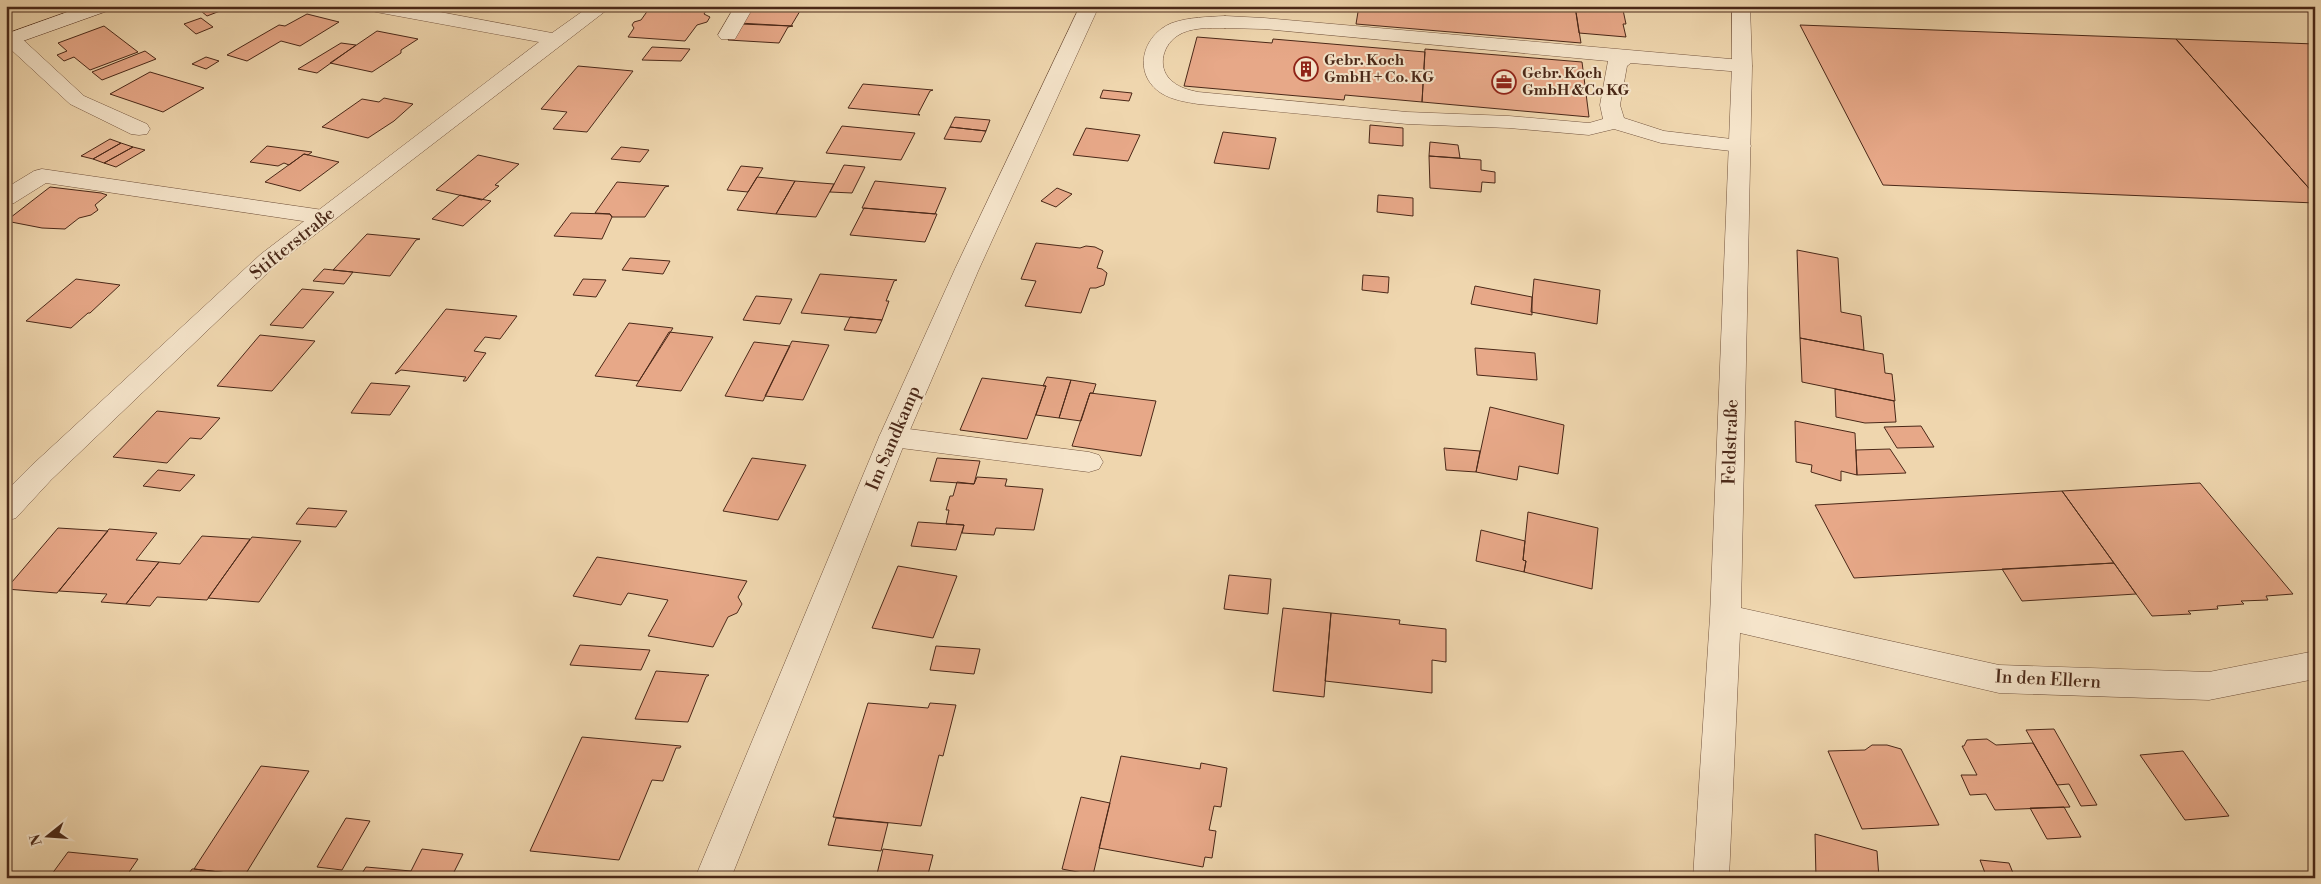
<svg xmlns="http://www.w3.org/2000/svg" width="2321" height="884" viewBox="0 0 2321 884" font-family="'Libre Bodoni',serif">
<style>
.building{fill:#e7a888;stroke:#4a2818}
.lines{fill:none;stroke-linecap:round;stroke-linejoin:round}
.lane-casing{stroke:#73543e;stroke-width:1}
.street-casing{stroke:#73543e;stroke-width:1}
.secondary-casing{stroke:#4a2818;stroke-width:1}
.lane{fill:#f5e4ca;fill-rule:evenodd}
.street{fill:#f5e4ca;fill-rule:evenodd}
.secondary{fill:#f5e4ca;fill-rule:evenodd}
.labels{text-anchor:middle;stroke-width:4;stroke-linejoin:round;paint-order:stroke}
.far-poi-label{font-size:15px;font-weight:bold;fill:#4a2818;stroke:#f5e4ca;text-anchor:start}
.street-label{font-size:18px;fill:#4a2818;stroke:#f5e4ca}
</style>
<rect width="100%" height="100%" fill="#efd6ae"/>
<filter id="stains"><feTurbulence type="fractalNoise" baseFrequency=".004" numOctaves="4"/><feColorMatrix values="0 0 0 0 .2 0 0 0 0 .09 0 0 0 0 .02 0 0 0 .5 -.17"/></filter>
<radialGradient id="worn" r=".72"><stop offset=".6" stop-color="#630" stop-opacity="0"/><stop offset="1" stop-color="#630" stop-opacity=".3"/></radialGradient>
<!-- building -->
<path class="building" d="M 195,6 L 233,6 L 207,16 Z
M 651,6 L 709,6 L 704,14 L 710,17 L 707,22 L 697,25 L 685,41 L 628,37 L 634,28 L 632,25 L 634,22 L 641,20 Z
M 752,6 L 803,6 L 791,26 L 741,24 Z
M 1359,6 L 1575,6 L 1581,43 L 1356,24 Z
M 1575,6 L 1629,6 L 1629,10 L 1623,10 L 1626,24 L 1623,24 L 1626,37 L 1579,33 Z
M 307,14 L 339,22 L 300,46 L 281,41 L 247,61 L 227,55 L 279,25 L 285,26 Z
M 201,18 L 213,27 L 196,34 L 184,24 Z
M 739,23 L 791,26 L 793,26 L 788,27 L 779,43 L 728,40 Z
M 1800,25 L 2176,39 L 2315,195 L 2315,203 L 1883,185 Z
M 104,26 L 138,52 L 90,70 L 74,57 L 64,61 L 57,55 L 67,51 L 58,43 Z
M 377,31 L 418,39 L 401,50 L 401,53 L 372,72 L 330,63 Z
M 1197,37 L 1272,43 L 1273,39 L 1425,52 L 1422,102 L 1345,95 L 1344,100 L 1184,86 Z
M 2176,39 L 2315,44 L 2315,195 Z
M 341,43 L 356,45 L 317,73 L 298,69 Z
M 652,47 L 690,49 L 681,61 L 642,60 Z
M 1425,49 L 1582,62 L 1589,117 L 1422,102 Z
M 145,51 L 156,59 L 102,80 L 92,72 Z
M 206,57 L 219,61 L 206,69 L 192,64 Z
M 578,66 L 633,71 L 587,132 L 553,129 L 567,112 L 541,109 Z
M 150,72 L 204,88 L 163,112 L 110,94 Z
M 863,84 L 933,90 L 930,91 L 918,114 L 920,115 L 848,108 Z
M 1103,90 L 1132,93 L 1129,101 L 1100,98 Z
M 384,98 L 413,104 L 394,121 L 368,138 L 322,127 L 362,99 L 379,102 Z
M 955,117 L 990,120 L 986,131 L 950,127 Z
M 1370,125 L 1403,128 L 1403,146 L 1369,143 Z
M 842,126 L 915,133 L 901,160 L 826,153 Z
M 950,127 L 986,131 L 981,142 L 944,139 Z
M 1086,128 L 1140,135 L 1128,161 L 1073,155 Z
M 1223,132 L 1276,138 L 1269,169 L 1214,163 Z
M 110,139 L 121,143 L 93,159 L 81,156 Z
M 1430,142 L 1458,145 L 1460,158 L 1429,156 Z
M 121,143 L 133,147 L 104,163 L 93,159 Z
M 267,146 L 312,152 L 308,155 L 304,154 L 289,165 L 284,163 L 278,166 L 250,162 Z
M 133,147 L 145,150 L 116,167 L 104,163 Z
M 621,147 L 649,150 L 640,162 L 611,159 Z
M 304,154 L 339,162 L 300,191 L 265,182 Z
M 478,155 L 519,164 L 495,185 L 499,186 L 482,200 L 436,190 Z
M 1429,156 L 1481,160 L 1481,170 L 1495,172 L 1495,183 L 1482,182 L 1481,192 L 1430,188 Z
M 844,165 L 865,167 L 852,193 L 830,192 Z
M 741,166 L 763,168 L 748,192 L 727,190 Z
M 757,177 L 795,181 L 776,214 L 737,210 Z
M 795,181 L 834,184 L 816,217 L 776,214 Z
M 875,181 L 946,188 L 935,214 L 862,208 Z
M 617,182 L 669,186 L 665,187 L 645,217 L 612,217 L 610,214 L 595,213 Z
M 50,187 L 101,193 L 107,195 L 95,205 L 98,210 L 91,215 L 79,218 L 65,229 L 42,228 L 6,221 Z
M 1057,188 L 1072,194 L 1056,207 L 1041,201 Z
M 460,195 L 491,201 L 463,226 L 432,219 Z
M 1378,195 L 1413,198 L 1413,216 L 1377,212 Z
M 864,208 L 937,214 L 925,242 L 850,235 Z
M 571,213 L 610,214 L 612,217 L 602,239 L 554,236 Z
M 367,234 L 420,239 L 416,240 L 390,276 L 333,270 Z
M 1036,243 L 1080,248 L 1086,246 L 1095,247 L 1103,251 L 1097,268 L 1102,269 L 1107,273 L 1104,285 L 1096,288 L 1090,288 L 1081,313 L 1025,306 L 1036,281 L 1021,279 Z
M 1797,250 L 1838,258 L 1841,312 L 1861,316 L 1864,350 L 1800,338 Z
M 630,258 L 670,261 L 663,274 L 622,270 Z
M 324,269 L 333,270 L 353,272 L 344,284 L 313,281 Z
M 820,274 L 897,280 L 894,281 L 886,301 L 889,301 L 882,320 L 801,313 Z
M 1363,275 L 1389,277 L 1388,293 L 1362,290 Z
M 76,279 L 120,285 L 90,313 L 88,313 L 71,328 L 26,321 Z
M 583,279 L 606,280 L 596,297 L 573,295 Z
M 1534,279 L 1600,290 L 1597,324 L 1531,312 Z
M 1475,286 L 1532,297 L 1532,315 L 1471,304 Z
M 302,289 L 334,292 L 303,328 L 270,325 Z
M 756,296 L 792,299 L 780,324 L 743,320 Z
M 446,309 L 517,316 L 500,339 L 485,337 L 474,351 L 486,353 L 466,381 L 463,381 L 466,377 L 401,370 L 395,374 Z
M 850,317 L 882,320 L 876,333 L 844,330 Z
M 629,323 L 673,328 L 639,381 L 595,376 Z
M 669,332 L 713,337 L 681,391 L 636,386 Z
M 260,335 L 315,341 L 272,391 L 217,386 Z
M 1800,338 L 1883,354 L 1885,373 L 1892,374 L 1895,401 L 1802,382 Z
M 792,341 L 829,345 L 803,400 L 765,396 Z
M 754,342 L 790,346 L 763,401 L 725,396 Z
M 1475,348 L 1535,353 L 1537,380 L 1477,375 Z
M 1047,377 L 1071,380 L 1059,418 L 1036,415 L 1046,386 L 1043,386 Z
M 982,378 L 1046,386 L 1027,439 L 960,430 Z
M 1071,380 L 1096,384 L 1093,393 L 1090,393 L 1081,421 L 1059,418 Z
M 371,383 L 410,386 L 390,415 L 351,413 Z
M 1835,389 L 1894,401 L 1896,422 L 1865,423 L 1836,417 Z
M 1090,393 L 1156,401 L 1141,456 L 1072,446 Z
M 1490,407 L 1564,425 L 1558,474 L 1519,466 L 1517,480 L 1476,472 Z
M 157,411 L 220,418 L 201,439 L 190,438 L 167,463 L 113,457 Z
M 1795,421 L 1855,433 L 1857,475 L 1841,471 L 1841,481 L 1811,472 L 1812,465 L 1796,462 Z
M 1921,426 L 1934,447 L 1897,448 L 1884,427 Z
M 1444,448 L 1480,451 L 1476,472 L 1446,470 Z
M 1890,449 L 1906,473 L 1857,475 L 1856,450 Z
M 752,458 L 806,465 L 778,520 L 723,511 Z
M 937,458 L 980,461 L 974,484 L 930,481 Z
M 158,470 L 195,475 L 180,491 L 143,486 Z
M 977,477 L 1007,479 L 1005,486 L 1043,489 L 1034,530 L 996,528 L 994,535 L 962,533 L 964,525 L 946,524 L 949,510 L 946,510 L 950,496 L 953,496 L 957,482 L 974,484 Z
M 2200,483 L 2293,594 L 2266,596 L 2268,600 L 2241,601 L 2244,604 L 2217,606 L 2218,609 L 2188,611 L 2191,614 L 2152,616 L 2062,491 Z
M 2062,491 L 2114,563 L 1854,578 L 1815,505 Z
M 308,508 L 347,511 L 336,527 L 296,524 Z
M 1528,512 L 1598,528 L 1592,589 L 1524,572 L 1526,561 L 1523,560 Z
M 918,522 L 964,525 L 956,550 L 911,546 Z
M 58,528 L 108,531 L 57,593 L 6,589 Z
M 109,529 L 157,533 L 136,560 L 159,562 L 126,604 L 101,602 L 107,594 L 59,591 Z
M 1481,530 L 1525,541 L 1523,560 L 1526,561 L 1524,572 L 1476,561 Z
M 202,536 L 250,539 L 207,600 L 157,597 L 150,606 L 126,604 L 159,562 L 180,564 Z
M 252,537 L 301,541 L 259,602 L 208,598 Z
M 597,557 L 747,581 L 738,597 L 742,604 L 737,613 L 728,617 L 713,647 L 648,636 L 668,600 L 628,593 L 621,605 L 573,596 Z
M 2114,563 L 2136,594 L 2022,601 L 2002,569 Z
M 898,566 L 957,576 L 933,638 L 872,628 Z
M 1229,575 L 1271,579 L 1268,614 L 1224,609 Z
M 1283,608 L 1331,613 L 1324,697 L 1273,691 Z
M 1331,613 L 1400,620 L 1399,624 L 1446,629 L 1446,662 L 1432,660 L 1432,693 L 1325,681 Z
M 580,645 L 650,650 L 641,670 L 570,665 Z
M 936,646 L 980,649 L 974,674 L 930,670 Z
M 656,671 L 709,675 L 706,677 L 688,722 L 635,719 Z
M 868,703 L 928,708 L 930,703 L 956,705 L 943,756 L 939,755 L 921,826 L 833,817 Z
M 2054,729 L 2097,805 L 2081,806 L 2069,784 L 2057,785 L 2026,730 Z
M 582,737 L 681,746 L 680,748 L 676,748 L 663,781 L 652,780 L 619,860 L 530,851 Z
M 1987,739 L 1996,745 L 2033,743 L 2070,807 L 1995,810 L 1986,794 L 1970,795 L 1961,775 L 1977,775 L 1962,746 L 1964,746 L 1967,740 Z
M 1872,745 L 1887,745 L 1901,749 L 1939,825 L 1862,829 L 1828,751 L 1865,750 Z
M 2183,751 L 2229,816 L 2185,820 L 2140,755 Z
M 1121,756 L 1200,769 L 1201,763 L 1227,768 L 1221,807 L 1214,806 L 1209,830 L 1216,831 L 1212,858 L 1205,857 L 1203,867 L 1099,848 Z
M 261,766 L 309,771 L 245,875 L 194,869 Z
M 1081,797 L 1110,803 L 1093,875 L 1062,869 Z
M 2064,807 L 2081,837 L 2047,839 L 2030,808 Z
M 346,818 L 370,821 L 342,870 L 317,867 Z
M 836,818 L 888,823 L 881,851 L 828,845 Z
M 1815,834 L 1877,851 L 1879,878 L 1816,878 Z
M 422,849 L 463,854 L 451,878 L 359,878 L 366,867 L 411,871 Z
M 883,849 L 933,855 L 927,878 L 876,878 Z
M 68,852 L 138,859 L 125,878 L 49,878 Z
M 1980,860 L 2009,863 L 2015,878 L 1987,878 Z
M 192,869 L 194,869 L 269,878 L 186,878 Z
M 816,875 L 851,878 L 815,878 Z"/>
<g class="lines">
<!-- lane casing -->
<g class="lane-casing">
<path id="lane" d="M 735,6 L 754,6 L 735,39 L 721,39 L 718,35 Z
M 1225,16 L 1264,18 L 1742,60 L 1749,62 L 1752,66 L 1749,70 L 1742,72 L 1631,63 L 1627,66 L 1620,105 L 1624,118 L 1664,131 L 1740,140 L 1748,141 L 1751,146 L 1748,151 L 1740,152 L 1661,143 L 1614,129 L 1589,135 L 1509,128 L 1407,124 L 1198,104 C 1186,102 1172,100 1161,93 C 1132,74 1142,35 1172,23 C 1189,17 1208,17 1225,16 ZM 1225,28 L 1264,29 L 1608,61 L 1600,105 L 1603,119 L 1589,123 L 1509,116 L 1407,112 L 1198,92 C 1189,90 1180,88 1173,82 C 1157,70 1161,47 1177,36 C 1190,27 1209,28 1225,28 Z
M 11,33 L 18,35 L 84,96 L 147,124 L 150,129 L 147,134 L 139,135 L 131,134 L 70,104 L 6,45 L 6,34 Z
M 42,169 L 323,210 L 331,212 L 335,217 L 331,222 L 323,224 L 46,183 L 14,203 L 6,205 L 6,188 L 34,171 Z
M 893,427 L 1089,452 L 1099,455 L 1103,462 L 1099,469 L 1089,472 L 893,447 L 883,444 L 879,437 L 883,430 Z"/>
</g>
<!-- street casing -->
<g class="street-casing">
<path id="street" d="M 367,6 L 408,6 L 552,33 L 590,6 L 612,6 L 277,264 L 51,480 L 16,518 L 6,521 L 6,491 L 31,466 L 261,254 L 539,42 L 376,12 L 369,10 Z
M 1080,6 L 1099,6 L 979,269 L 907,437 L 731,878 L 695,878 L 879,437 L 955,269 Z
M 1732,6 L 1750,6 L 1752,66 L 1741,608 L 1999,665 L 2209,672 L 2315,651 L 2315,679 L 2209,700 L 1999,693 L 1740,633 L 1729,878 L 1693,878 L 1710,617 L 1732,66 Z"/>
</g>
<!-- secondary casing -->
<g class="secondary-casing">
<path id="secondary" d="M 84,6 L 112,6 L 110,10 L 6,47 L 6,34 Z"/>
</g>
<!-- lane -->
<use href="#lane" class="lane"/>
<!-- street -->
<use href="#street" class="street"/>
<!-- secondary -->
<use href="#secondary" class="secondary"/>
</g>
<!-- icons -->
<defs>
<g id="building-ring" transform="scale(1.25)"><circle r="9.5" fill="#f5e4ca" stroke="#8f2418" stroke-width="1.5"/><path d="M-4-6H4V6H1V3H-1V6H-4ZM-2.5-4.3h1.7v1.8h-1.7ZM.8-4.3h1.7v1.8H.8ZM-2.5-1h1.7V.8h-1.7ZM.8-1h1.7V.8H.8Z" fill="#8f2418"/></g>
<g id="office-ring" transform="scale(1.25)"><circle r="9.5" fill="#f5e4ca" stroke="#8f2418" stroke-width="1.5"/><path d="M-6-3h4V-5.5h4V-3h4V5H-6ZM-1-4.5V-3h2v-1.5ZM-6 0V1H6V0Z" fill="#8f2418"/></g>
</defs>
<g fill-rule="evenodd">
<use href="#building-ring" x="1306" y="69"/>
<use href="#office-ring" x="1504" y="82"/>
</g>
<g class="labels">
<!-- far-poi labels -->
<g class="far-poi-label">
<text x="1324" y="65">Gebr. Koch<tspan x="1324" dy="17">GmbH + Co. KG</tspan></text>
<text x="1522" y="78">Gebr. Koch<tspan x="1522" dy="17">GmbH &amp;Co KG</tspan></text>
</g>
<!-- street labels -->
<g class="street-label">
<text transform="translate(292 243) rotate(-39)" y="6">Stifterstraße</text>
<text transform="translate(893 438) rotate(-67)" y="6">Im Sandkamp</text>
<text transform="translate(1730 442) rotate(-88)" y="6">Feldstraße</text>
<text transform="translate(2048 679) rotate(3)" y="6">In den Ellern</text>
</g>
</g>
<!-- margin -->
<rect width="2321" height="884" fill="none" stroke="#efd6ae" stroke-width="25"/>
<rect x="8" y="8" width="2306" height="869" fill="none" stroke="#4a2818" stroke-width="2.5"/>
<rect x="12" y="12" width="2296" height="859" fill="none" stroke="#4a2818"/>
<!-- north arrow -->
<g transform="translate(48 836) rotate(253)" stroke="#f5e4ca" stroke-width="4" paint-order="stroke">
<path d="M0-4L9 19L0 12L-9 19Z" fill="#4a2818"/>
<text y="-8" font-size="14" font-weight="bold" text-anchor="middle" fill="#4a2818">N</text>
</g>
<rect width="100%" height="100%" filter="url(#stains)"/>
<rect width="100%" height="100%" fill="url(#worn)"/>
</svg>
